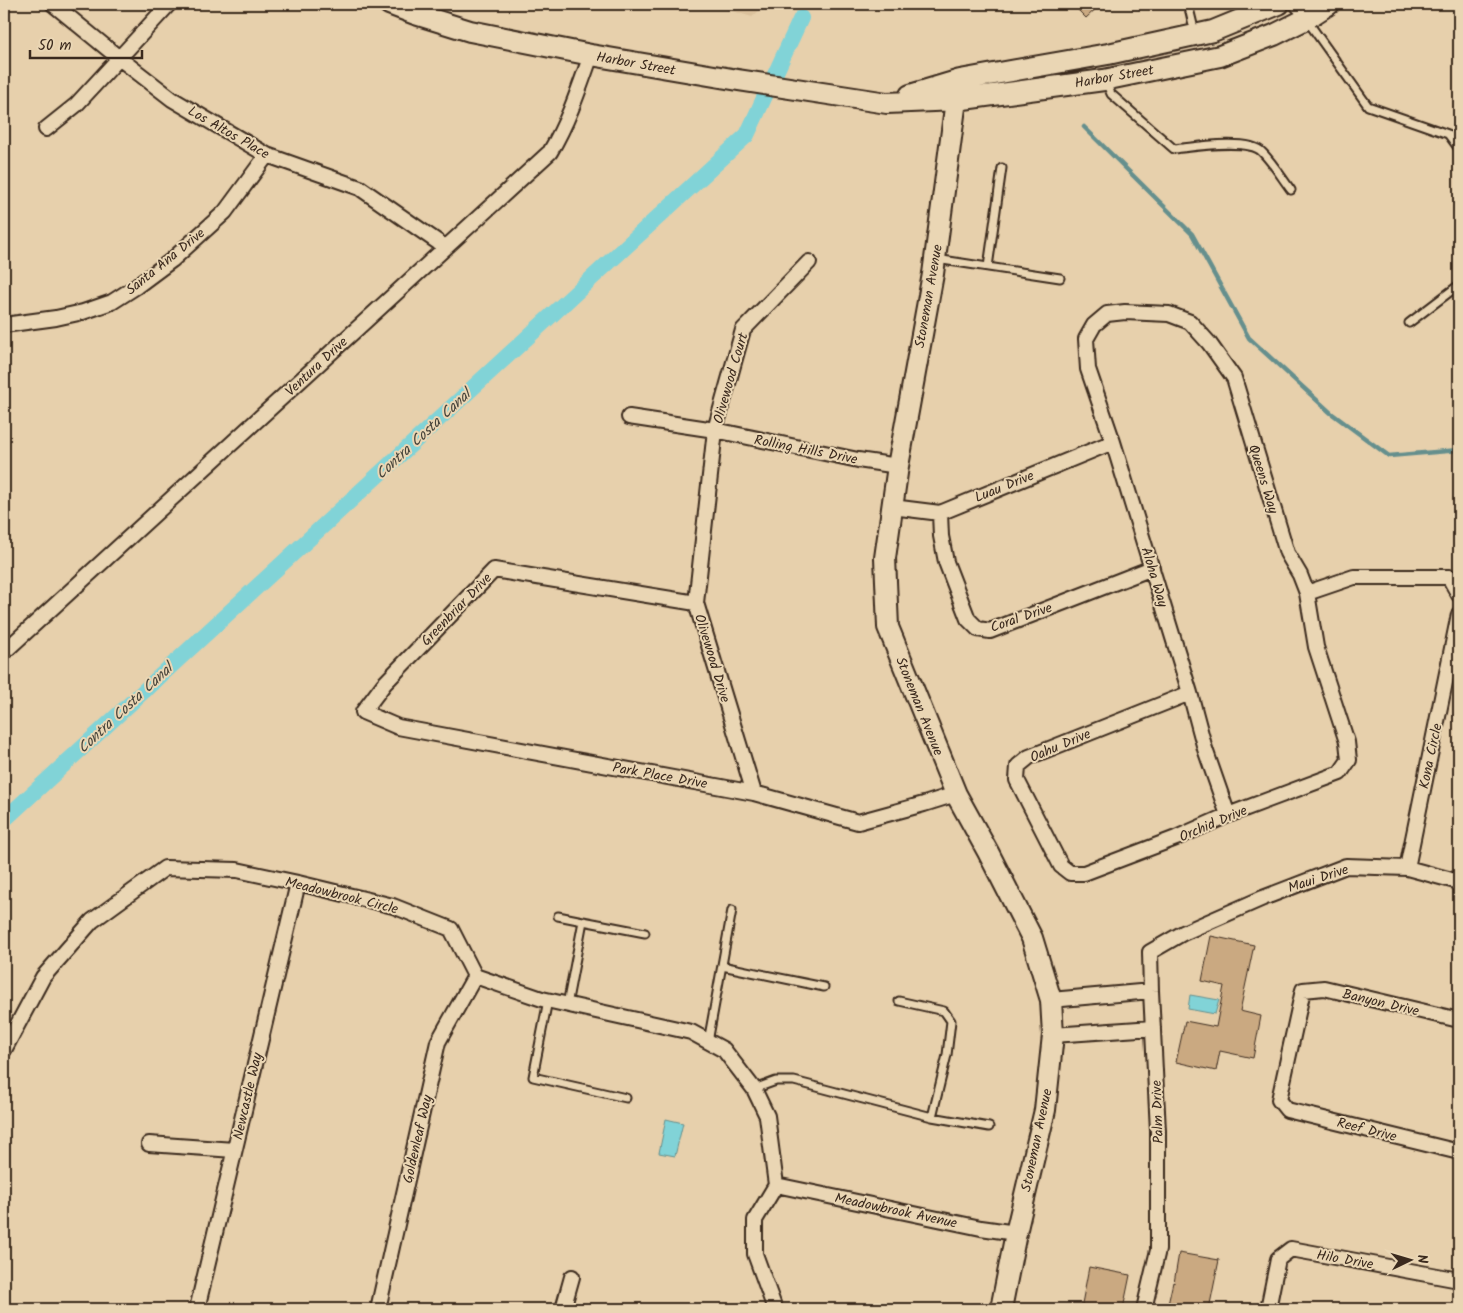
<svg xmlns="http://www.w3.org/2000/svg" width="1463" height="1313" viewBox="0 0 1463 1313" font-family="Kalam,sans-serif">
<style>
.built{fill:#dbc19c}
.water{fill:#81d3d7;stroke:#658f8d}
.lines{fill:none;stroke-linecap:round;stroke-linejoin:round}
.stream{stroke:#658f8d;stroke-width:4.5}
.canal{stroke:#81d3d7;stroke-width:16}
.building{fill:#caa981;stroke:#3b2a1e}
.lane-casing{stroke:#3b2a1e;stroke-width:11}
.street-casing{stroke:#3b2a1e;stroke-width:18}
.secondary-casing{stroke:#3b2a1e;stroke-width:24}
.lane{stroke:#ead6b4;stroke-width:7}
.street{stroke:#ead6b4;stroke-width:14}
.secondary{stroke:#ead6b4;stroke-width:20}
.labels{text-anchor:middle;stroke-width:4;stroke-linejoin:round;paint-order:stroke}
.street-label{font-size:14px;fill:#3b2a1e;stroke:#ead6b4}
.water-label{font-size:15px;font-style:italic;fill:#46433a;stroke:#ead6b4}
</style>
<rect width="100%" height="100%" fill="#e7d0ac"/>
<filter id="ink" filterUnits="userSpaceOnUse"><feTurbulence type="fractalNoise" baseFrequency=".02" numOctaves="2"/><feDisplacementMap in="SourceGraphic" scale="10" xChannelSelector="R" yChannelSelector="G"/><feConvolveMatrix kernelMatrix="1 2 1 2 8 2 1 2 1" color-interpolation-filters="sRGB"/></filter>
<g filter="url(#ink)">
<!-- built -->
<path class="built" d="M 709,4 L 767,4 L 752,17 Z"/>
<!-- water -->
<path class="water" d="M 1190,995 L 1219,1000 L 1215,1014 L 1188,1009 Z
M 666,1119 L 683,1123 L 675,1156 L 659,1153 Z"/>
<g class="lines">
<!-- stream -->
<path class="stream" d="M 1084,127 L 1192,234 L 1249,338 L 1331,413 L 1389,456 L 1459,450"/>
<!-- canal -->
<path class="canal" d="M 4,820 L 747,135 L 801,18"/>
</g>
<!-- building -->
<path class="building" d="M 1072,4 L 1101,4 L 1086,18 Z
M 1211,936 L 1254,945 L 1240,1011 L 1261,1016 L 1253,1058 L 1220,1051 L 1216,1071 L 1176,1062 L 1185,1021 L 1216,1027 L 1224,986 L 1202,981 Z
M 1179,1253 L 1219,1260 L 1209,1309 L 1167,1309 L 1173,1282 L 1174,1283 Z
M 1089,1267 L 1130,1275 L 1123,1309 L 1081,1309 Z"/>
<g class="lines">
<!-- lane casing -->
<g class="lane-casing">
<path id="lane" d="M 1188,4 L 1195,33
M 1292,4 L 1306,19 L 1368,106 L 1448,134 L 1459,149
M 1106,82 L 1111,94 L 1174,149 C 1193,147 1249,138 1262,152 C 1273,163 1282,178 1291,190
M 936,259 L 1060,278
M 988,267 L 1002,168
M 1409,323 L 1459,285
M 558,916 L 583,921
M 722,966 L 824,987
M 548,1000 L 533,1077 L 626,1098
M 899,1001 L 944,1011 L 951,1021 L 947,1055 L 932,1117
M 567,1005 L 583,921 L 645,933
M 708,1042 L 732,910
M 754,1089 L 776,1081 L 794,1081 L 932,1117 L 989,1127"/>
</g>
<!-- street casing -->
<g class="street-casing">
<path id="street" d="M 53,4 L 119,58 L 172,99 L 267,155 L 360,188 L 445,247
M 46,129 L 76,105 L 169,4
M 4,325 L 56,318 L 83,312 L 112,302 L 137,286 L 172,260 L 225,212 L 267,155
M 629,417 L 715,430 L 858,460 L 898,466
M 892,507 L 940,513 L 1113,442
M 940,513 L 941,536 L 946,562 L 968,619 L 978,629 L 990,631 L 1152,568
M 1307,593 L 1354,577 L 1449,577 L 1459,595
M 696,603 L 494,570 L 384,684 L 363,712 L 398,727 L 754,793 L 858,822 L 924,804 L 956,794
M 4,652 L 550,152 C 568,122 579,89 591,55
M 1190,693 L 1029,757 L 1018,766 L 1017,780 L 1061,866 L 1070,873 L 1084,873 L 1176,838 L 1228,815 L 1340,773 L 1349,760 L 1347,742 L 1316,647 L 1307,593 L 1300,575 L 1287,553 L 1234,378 L 1209,343 L 1190,322 L 1169,314 L 1125,312 L 1107,314 L 1094,325 L 1086,339 L 1088,369 L 1113,442 L 1190,693 L 1205,749 L 1228,815
M 754,793 L 696,603 L 715,430 L 743,330 L 809,262
M 1407,868 L 1459,614
M 1051,1000 L 1151,991
M 1459,1020 L 1324,988 L 1303,990 L 1279,1100 L 1287,1110 L 1459,1152
M 1053,1035 L 1153,1028
M 4,1050 L 43,977 L 92,921 L 165,868 L 237,870 L 298,883 L 393,906 L 451,929 L 475,976 L 542,999 L 691,1032 L 724,1050 L 754,1089 L 767,1116 L 776,1185
M 149,1144 L 234,1150
M 776,1185 L 981,1228 L 1016,1233
M 197,1309 L 298,883
M 378,1309 L 438,1042 L 475,976
M 563,1309 L 572,1277
M 775,1309 L 755,1254 L 755,1220 L 776,1185
M 1144,1309 L 1158,1250 L 1158,1131 L 1151,991 L 1150,952 L 1183,933 L 1263,898 L 1346,866 L 1407,868 L 1459,882
M 1268,1309 L 1278,1259 L 1291,1249 L 1459,1280"/>
</g>
<!-- secondary casing -->
<g class="secondary-casing">
<path id="secondary" d="M 389,4 L 415,14 L 470,31 L 591,55 L 738,80 L 887,103 L 956,100 L 1104,80 L 1220,56 L 1274,35 L 1306,19 L 1329,4
M 960,80 L 956,100 L 933,274 L 898,466 L 885,558 L 888,627 L 956,794 L 988,852 L 1032,938 L 1051,1000 L 1053,1035 L 1045,1110 L 1016,1233 L 1001,1309
M 910,95 L 960,80 L 1108,54 L 1213,31 L 1279,4"/>
</g>
<!-- lane -->
<use href="#lane" class="lane"/>
<!-- street -->
<use href="#street" class="street"/>
<!-- secondary -->
<use href="#secondary" class="secondary"/>
</g>
</g>
<g class="labels">
<!-- street labels -->
<g class="street-label">
<text transform="translate(636 63) rotate(10)" y="5">Harbor Street</text>
<text transform="translate(1114 76) rotate(-10)" y="5">Harbor Street</text>
<text transform="translate(229 132) rotate(30)" y="5">Los Altos Place</text>
<text transform="translate(165 261) rotate(-39)" y="5">Santa Ana Drive</text>
<text transform="translate(928 296) rotate(-80)" y="5">Stoneman Avenue</text>
<text transform="translate(316 366) rotate(-43)" y="5">Ventura Drive</text>
<text transform="translate(730 378) rotate(-74)" y="5">Olivewood Court</text>
<text transform="translate(806 449) rotate(11)" y="5">Rolling Hills Drive</text>
<text transform="translate(1264 479) rotate(73)" y="5">Queens Way</text>
<text transform="translate(1004 486) rotate(-22)" y="5">Luau Drive</text>
<text transform="translate(1155 577) rotate(73)" y="5">Aloha Way</text>
<text transform="translate(456 609) rotate(-46)" y="5">Greenbriar Drive</text>
<text transform="translate(1021 617) rotate(-19)" y="5">Coral Drive</text>
<text transform="translate(713 658) rotate(73)" y="5">Olivewood Drive</text>
<text transform="translate(920 706) rotate(68)" y="5">Stoneman Avenue</text>
<text transform="translate(1060 745) rotate(-23)" y="5">Oahu Drive</text>
<text transform="translate(1430 756) rotate(-78)" y="5">Kona Circle</text>
<text transform="translate(660 775) rotate(10)" y="5">Park Place Drive</text>
<text transform="translate(1213 823) rotate(-23)" y="5">Orchid Drive</text>
<text transform="translate(1318 878) rotate(-18)" y="5">Maui Drive</text>
<text transform="translate(342 895) rotate(14)" y="5">Meadowbrook Circle</text>
<text transform="translate(1381 1002) rotate(13)" y="5">Banyon Drive</text>
<text transform="translate(247 1096) rotate(-77)" y="5">Newcastle Way</text>
<text transform="translate(1157 1112) rotate(-92)" y="5">Palm Drive</text>
<text transform="translate(1367 1129) rotate(14)" y="5">Reef Drive</text>
<text transform="translate(417 1139) rotate(-77)" y="5">Goldenleaf Way</text>
<text transform="translate(1036 1140) rotate(-78)" y="5">Stoneman Avenue</text>
<text transform="translate(896 1210) rotate(12)" y="5">Meadowbrook Avenue</text>
<text transform="translate(1345 1259) rotate(10)" y="5">Hilo Drive</text>
</g>
<!-- water labels -->
<g class="water-label">
<text transform="translate(423 434) rotate(-43)" y="5">Contra Costa Canal</text>
<text transform="translate(125 708) rotate(-43)" y="5">Contra Costa Canal</text>
</g>
</g>
<!-- margin -->
<rect width="1463" height="1313" fill="none" stroke="#ead6b4" stroke-width="20"/>
<rect x="10" y="10" width="1443" height="1293" fill="none" stroke="#3b2a1e" stroke-width="2" filter="url(#ink)"/>
<!-- north arrow -->
<g transform="translate(1410 1260) rotate(85)" stroke="#ead6b4" stroke-width="4" paint-order="stroke">
<path d="M0-4L9 19L0 12L-9 19Z" fill="#3b2a1e"/>
<text y="-8" font-size="14" font-weight="bold" text-anchor="middle" fill="#3b2a1e">N</text>
</g>
<!-- scale -->
<path d="M30 50v8h112v-8" fill="none" stroke="#3b2a1e" stroke-width="2.5"/>
<text x="38" y="50" font-size="15" fill="#3b2a1e" stroke="#ead6b4" stroke-width="4" paint-order="stroke">50 m</text>
</svg>
